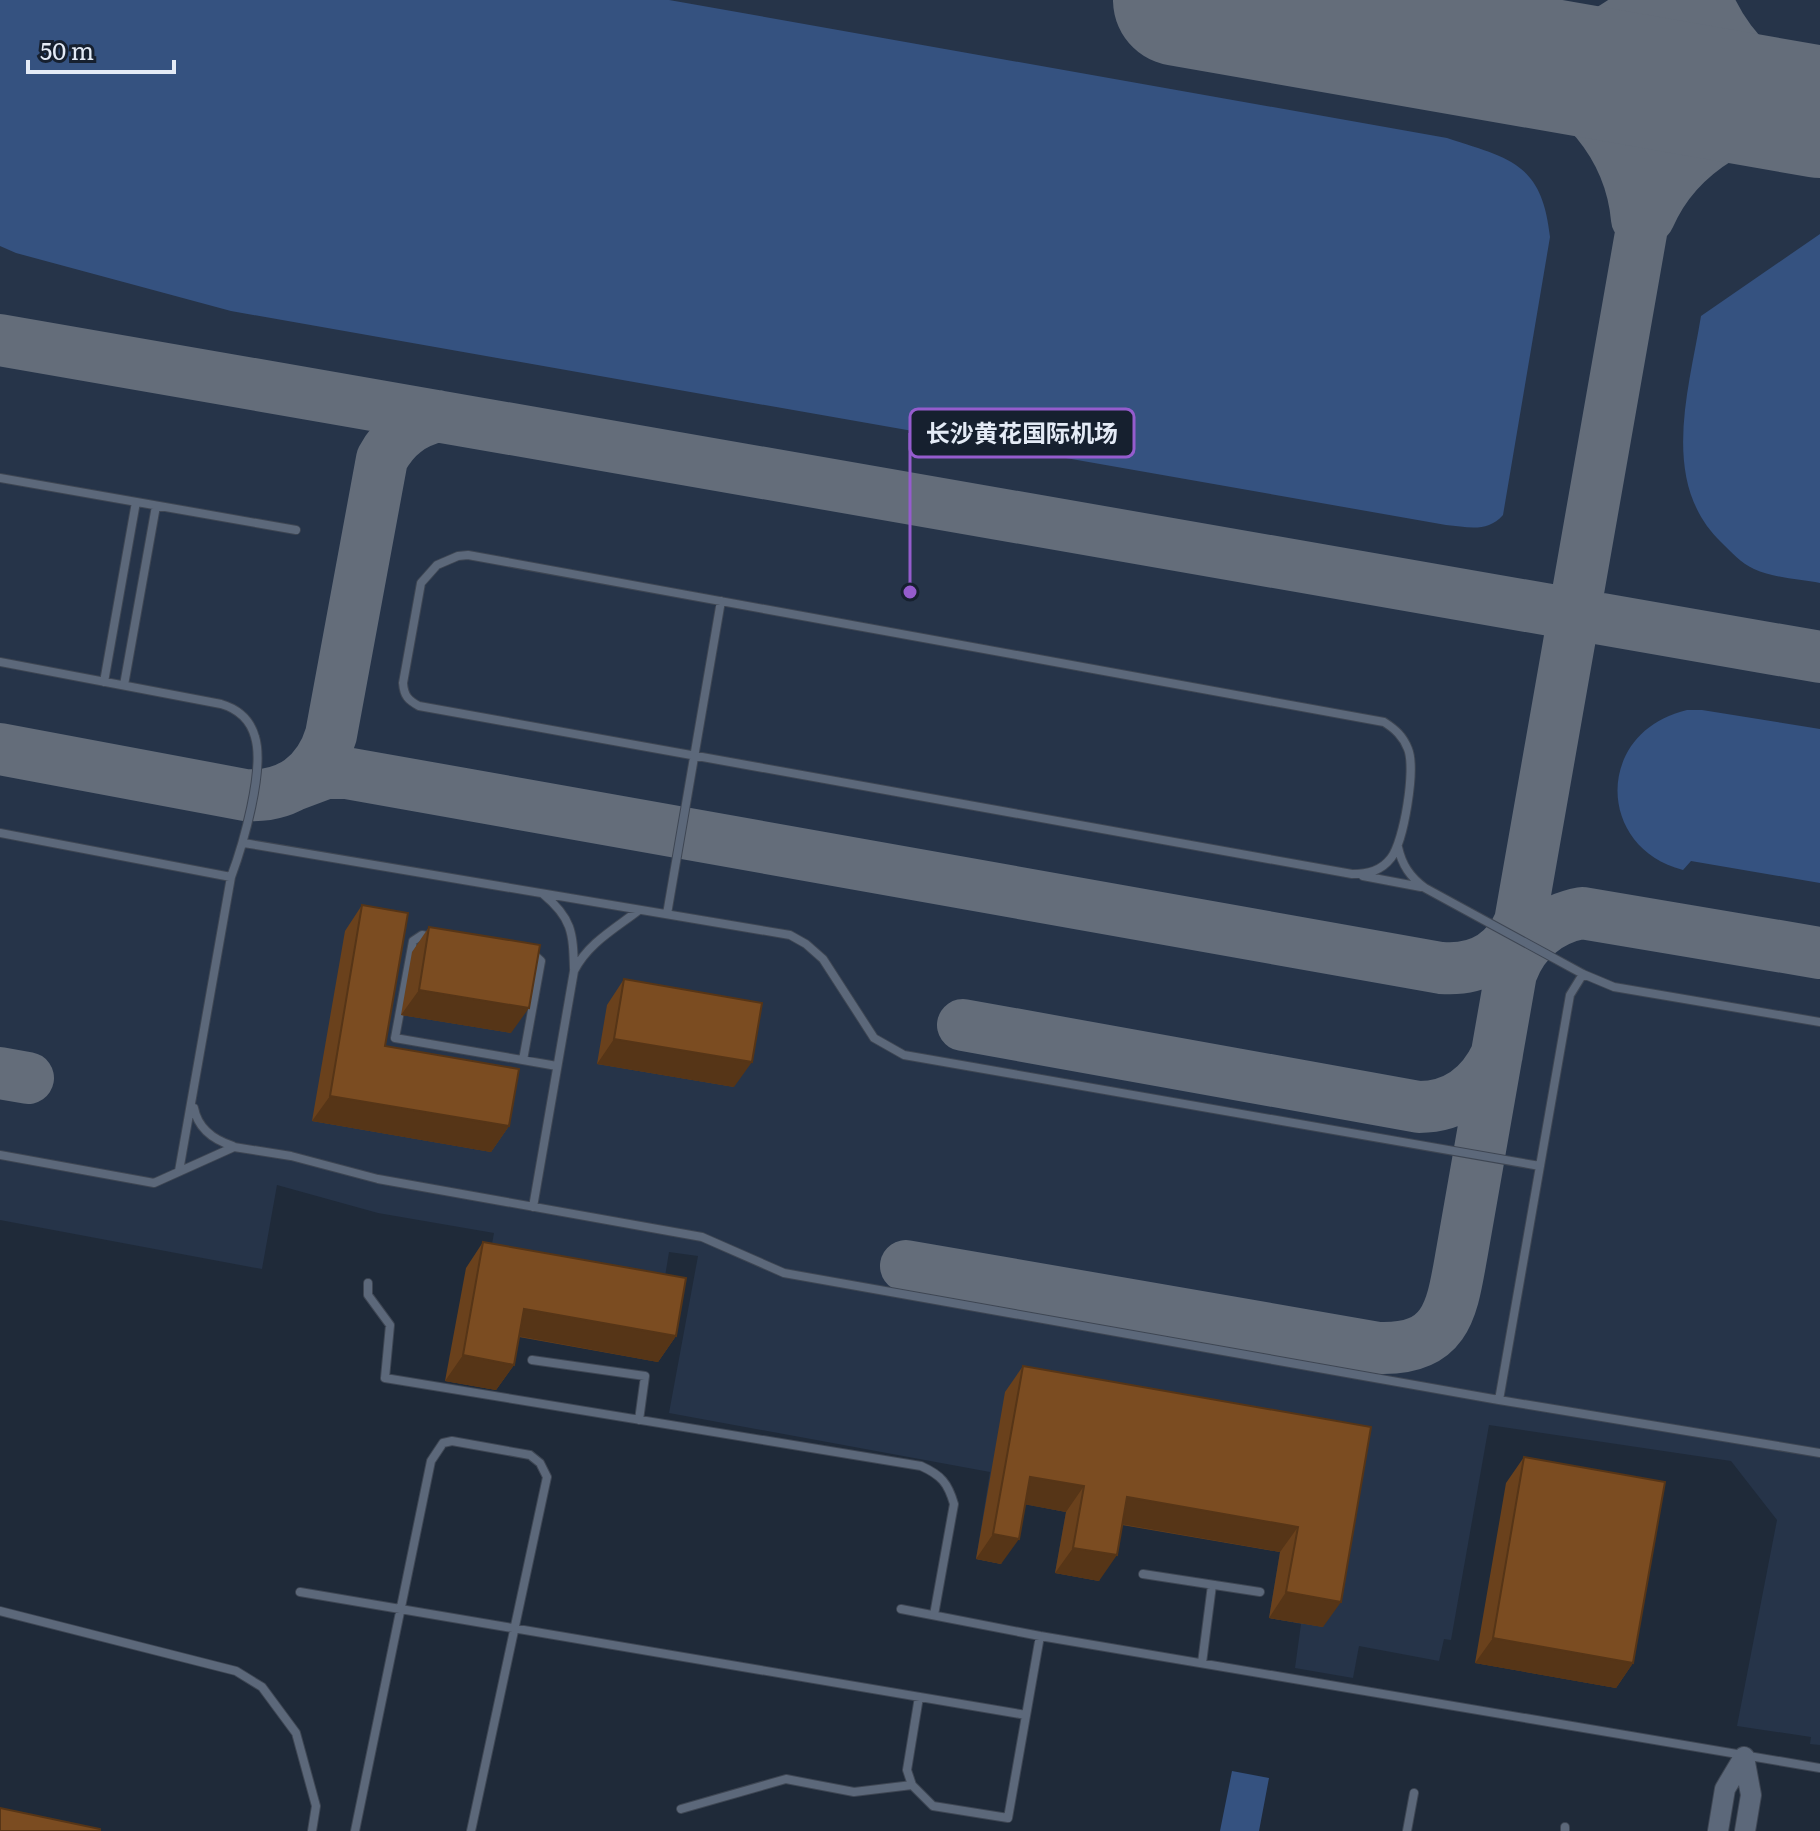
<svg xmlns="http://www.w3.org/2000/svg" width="1820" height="1831" viewBox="0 0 1820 1831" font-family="Literata,'Noto Sans SC',serif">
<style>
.built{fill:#263449}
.green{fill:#355280}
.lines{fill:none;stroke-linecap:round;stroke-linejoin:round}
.taxiway{stroke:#646d7a;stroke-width:52}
.runway{stroke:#646d7a;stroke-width:132}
.lane-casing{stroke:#3e4653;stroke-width:10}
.secondary-casing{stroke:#3e4653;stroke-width:22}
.lane{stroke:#5c687a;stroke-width:8}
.secondary{stroke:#5c687a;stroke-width:20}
.wall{fill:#6a411c}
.shaded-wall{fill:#563517}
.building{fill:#7b4c21;stroke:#563517;stroke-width:2}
.leader{fill:none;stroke:#955ccd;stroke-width:3}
.callout-dot{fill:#955ccd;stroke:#16202f;stroke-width:3}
.callout{fill:#16202f;stroke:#955ccd;stroke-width:3}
.callout-label{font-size:24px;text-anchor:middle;font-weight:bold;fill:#e4ebf6}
</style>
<rect width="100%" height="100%" fill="#1f2a39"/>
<!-- built -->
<path class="built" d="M 0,0 L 1820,0 L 1820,1745 L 1810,1744 L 1811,1737 L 1737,1726 L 1777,1520 L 1731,1461 L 1489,1425 L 1451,1640 L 1444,1639 L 1439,1661 L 1359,1646 L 1353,1678 L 1295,1668 L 1301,1624 L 1269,1618 L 1280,1552 L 1110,1522 L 1099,1581 L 1055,1573 L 1066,1512 L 1012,1502 L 1001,1564 L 976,1559 L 990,1472 L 669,1413 L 698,1256 L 669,1252 L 662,1295 L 488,1265 L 494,1233 L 378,1213 L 277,1185 L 262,1269 L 0,1220 Z"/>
<!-- green -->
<path class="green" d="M 0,0 L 669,0 L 1447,138 C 1511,159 1542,163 1550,237 L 1503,515 C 1487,533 1468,527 1446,525 L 231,311 L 16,253 L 0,246 Z
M 1820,234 L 1820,583 C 1800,579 1773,578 1754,569 C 1741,563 1731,552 1721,542 C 1659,482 1689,390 1701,316 Z
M 1687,710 L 1702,710 L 1820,729 L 1820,883 L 1691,861 L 1683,870 C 1596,848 1594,732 1687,710 Z
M 1232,1771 L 1269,1778 L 1259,1831 L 1220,1831 Z"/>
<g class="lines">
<!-- taxiway -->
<path class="taxiway" d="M 1707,0 C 1728,51 1770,88 1820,111
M 1510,58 C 1578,88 1630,143 1637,219
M 1510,58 C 1566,55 1609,37 1650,0
M 1649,217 C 1677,152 1750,107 1820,112
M 0,340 L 1820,657
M 0,749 L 245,795 C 288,798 319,775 331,735 L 382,459 C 395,435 412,423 438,416
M 294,785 L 326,773 L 346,773 L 1441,968 C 1477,971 1506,955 1520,922
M 1512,971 C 1524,939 1550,919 1582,913 L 1820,953
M 963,1025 L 1419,1107 C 1457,1107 1482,1086 1497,1054
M 0,1073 L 28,1078
M 906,1266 L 1379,1348 C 1449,1350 1452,1307 1462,1252 L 1682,0"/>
<!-- runway -->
<path class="runway" d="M 1179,0 L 1820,112"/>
<!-- lane casing -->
<g class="lane-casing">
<path id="lane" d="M 0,478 L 296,530
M 468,555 L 1384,722 C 1395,729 1403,736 1408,749 C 1416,769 1404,841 1391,858 C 1381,871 1368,874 1352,874 L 419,706 C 408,700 404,696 403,683 L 421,583 L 437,565 L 458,556 Z
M 0,662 L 221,704 C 238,709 250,719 255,737 C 265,769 243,845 231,877 L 179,1171
M 104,682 L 136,502
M 124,685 L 156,506
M 0,833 L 231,877
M 244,843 L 790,935 L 806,944 L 823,959 L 874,1038 L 904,1055 L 1540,1166
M 1398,847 C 1402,865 1410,877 1425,888 L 1583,974 L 1614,987 L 1820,1022
M 1363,876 L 1421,887
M 543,894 C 572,918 573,932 574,969
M 667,914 L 721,601
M 431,937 L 422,935 L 413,941 L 395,1038 L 557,1066
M 523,1060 L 541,961 L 531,952
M 194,1108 C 198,1129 214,1140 233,1146
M 0,1155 L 154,1183 L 234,1147 L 291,1156 L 378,1179 L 702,1237 L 784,1273 L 1499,1400 L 1820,1453
M 533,1207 L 574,971 C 588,943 616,928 639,910
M 368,1283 L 368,1295 L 390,1325 L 385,1378 L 921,1466 C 941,1475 948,1483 954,1504 L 934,1615
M 532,1360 L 645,1376 L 639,1420
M 1499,1400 L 1570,995 L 1583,974
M 1143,1574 L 1260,1592
M 300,1592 L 1026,1715
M 901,1609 L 1040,1636 L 1820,1768
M 0,1611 L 236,1671 L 262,1687 L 296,1733 L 316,1806 L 312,1831
M 1202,1663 L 1212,1585
M 919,1697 L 907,1770 L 912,1785 L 933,1806 L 1008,1818 L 1040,1636
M 681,1809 L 786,1779 L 854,1792 L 912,1785
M 355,1831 L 431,1461 L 443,1443 L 452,1441 L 530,1455 L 540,1463 L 547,1477 L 471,1831
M 1407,1831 L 1414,1793
M 1565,1831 L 1565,1827"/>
</g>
<!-- secondary casing -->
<g class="secondary-casing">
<path id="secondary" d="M 1744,1757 L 1751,1795 L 1745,1831
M 1718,1831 L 1725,1789 L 1744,1757"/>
</g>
<!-- lane -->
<use href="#lane" class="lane"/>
<!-- secondary -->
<use href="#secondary" class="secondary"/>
</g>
<!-- wall -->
<path class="wall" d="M 362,905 L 385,1046 L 509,1126 L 491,1152 L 312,1121 L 345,931 Z
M 429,927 L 511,1033 L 401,1015 L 412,952 Z
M 624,979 L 734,1087 L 597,1064 L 607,1005 Z
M 483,1242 L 676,1336 L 658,1362 L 519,1337 L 514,1365 L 496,1390 L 445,1381 L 466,1268 Z
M 1023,1366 L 1371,1427 L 1323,1627 L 1269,1618 L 1280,1552 L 1122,1525 L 1099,1581 L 1055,1573 L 1066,1512 L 1025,1504 L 1001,1564 L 976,1559 L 1005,1392 Z
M 1524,1457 L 1633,1663 L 1616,1688 L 1475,1663 L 1506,1483 Z"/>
<!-- shaded-wall -->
<path class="shaded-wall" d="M 419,990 L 529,1008 L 511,1033 L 401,1015 Z
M 614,1039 L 752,1062 L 734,1087 L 597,1064 Z
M 330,1096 L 509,1126 L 491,1152 L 312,1121 Z
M 524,1309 L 676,1336 L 658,1362 L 506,1334 Z
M 463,1355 L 514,1365 L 496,1390 L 445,1381 Z
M 1030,1477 L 1084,1486 L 1066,1512 L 1012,1502 Z
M 1127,1497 L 1298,1527 L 1280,1552 L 1109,1522 Z
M 993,1534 L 1019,1539 L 1001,1564 L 976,1559 Z
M 1073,1548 L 1117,1555 L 1099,1581 L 1055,1573 Z
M 1286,1592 L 1341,1602 L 1323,1627 L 1269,1618 Z
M 1493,1638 L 1633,1663 L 1616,1688 L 1475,1663 Z"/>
<!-- building -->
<path class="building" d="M 362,905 L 408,913 L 385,1046 L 519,1069 L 509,1126 L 330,1096 Z
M 429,927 L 540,945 L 529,1008 L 419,990 Z
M 624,979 L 762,1003 L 752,1062 L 614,1039 Z
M 483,1242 L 686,1278 L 676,1336 L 524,1309 L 514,1365 L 463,1355 Z
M 1023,1366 L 1371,1427 L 1341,1602 L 1286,1592 L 1298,1527 L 1127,1497 L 1117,1555 L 1073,1548 L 1084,1486 L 1030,1477 L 1019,1539 L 993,1534 Z
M 1524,1457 L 1665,1482 L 1633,1663 L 1493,1638 Z
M 0,1808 L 100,1829 L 100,1831 L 0,1831 Z"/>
<!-- callouts -->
<path class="leader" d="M910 592L910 433"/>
<circle class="callout-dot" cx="910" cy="592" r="8"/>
<rect class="callout" x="910" y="409" width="224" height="48" rx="8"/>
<g class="callout-label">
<text x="1022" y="442">长沙黄花国际机场</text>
</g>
<!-- scale -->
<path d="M28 60v12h146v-12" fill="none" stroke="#e4ebf6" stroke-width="4"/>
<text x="40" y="60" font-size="24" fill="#e4ebf6" stroke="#16202f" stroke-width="6" paint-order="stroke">50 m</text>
</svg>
